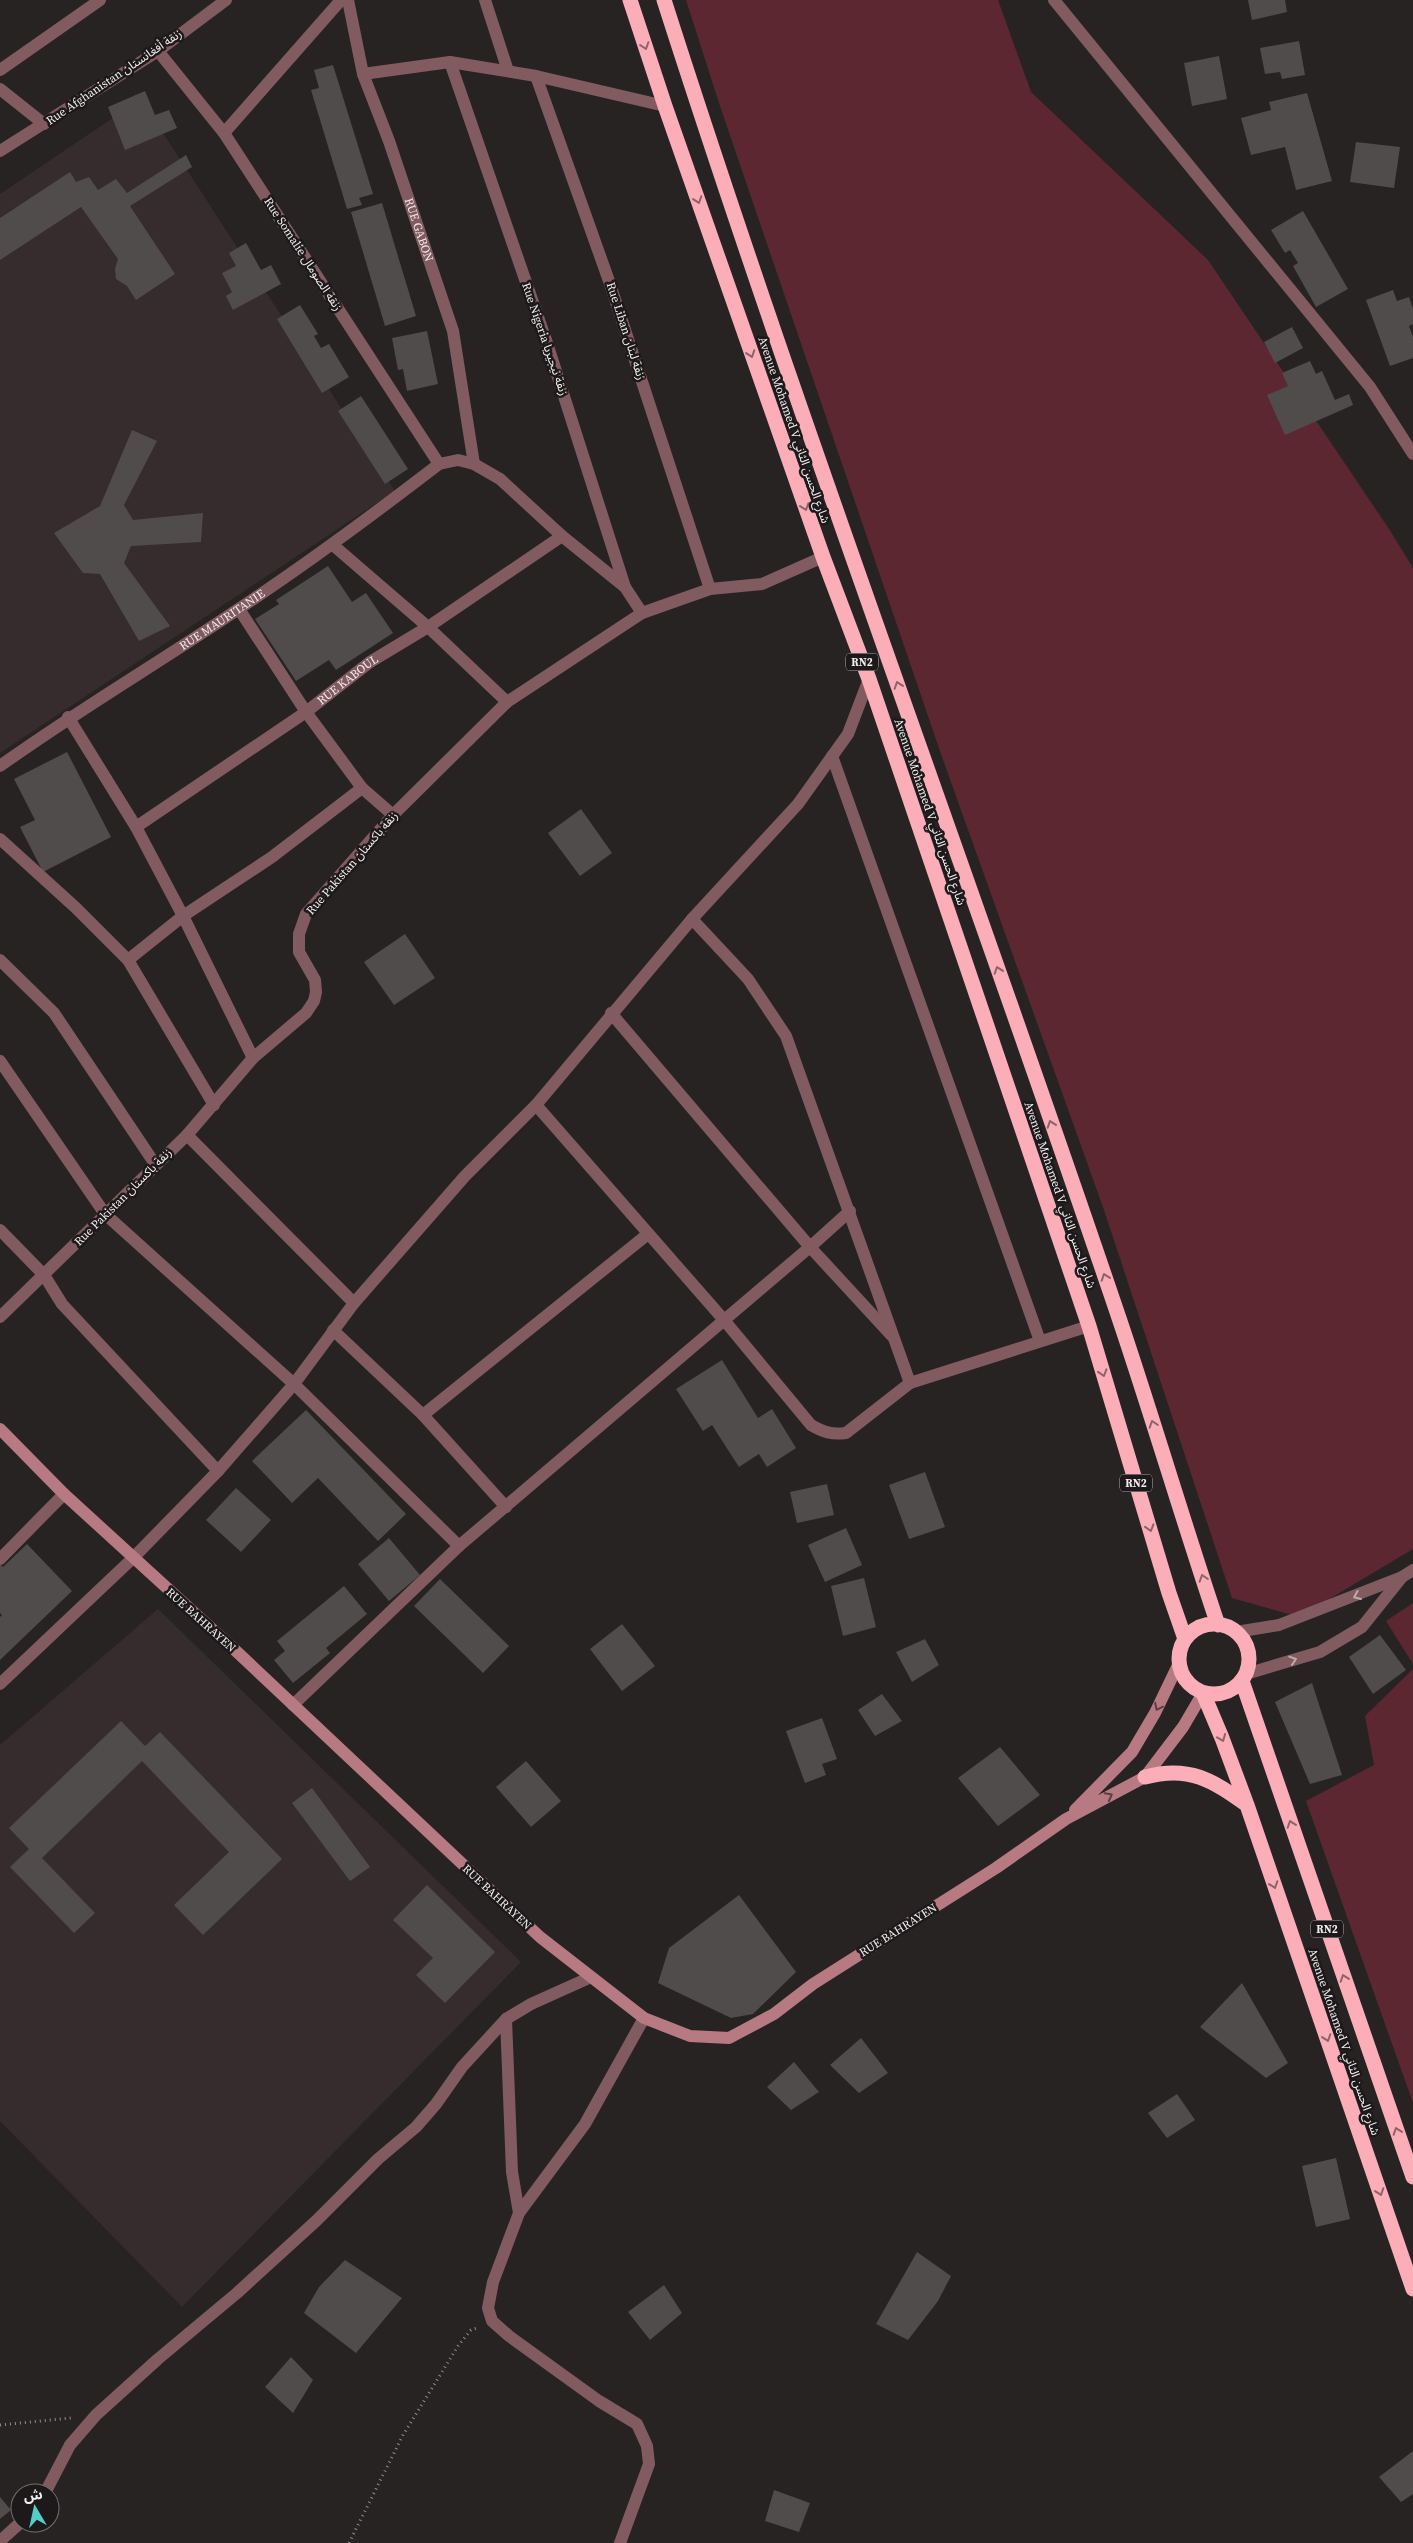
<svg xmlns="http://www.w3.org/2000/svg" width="1413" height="2543" viewBox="0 0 1413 2543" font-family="'Source Serif 4','Noto Sans Arabic',serif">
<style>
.built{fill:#372c2d}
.green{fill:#5d2731}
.building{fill:#504c4c}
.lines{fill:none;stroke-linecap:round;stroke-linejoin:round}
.path{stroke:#918e8e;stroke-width:3;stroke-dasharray:1 4;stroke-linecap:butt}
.street{stroke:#825b60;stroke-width:12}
.secondary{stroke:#b77982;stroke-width:12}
.highway{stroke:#fbadb8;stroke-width:15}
.oneway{stroke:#8c6369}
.oneway2{stroke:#beabae}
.oneway3{stroke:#5b3f44}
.labels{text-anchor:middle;stroke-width:5;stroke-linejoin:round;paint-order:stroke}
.shield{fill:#1d191a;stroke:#b0adae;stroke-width:1}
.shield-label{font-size:11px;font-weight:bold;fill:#efeded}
.street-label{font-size:12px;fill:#efeded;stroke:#1d191a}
</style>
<rect width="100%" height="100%" fill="#272323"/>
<!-- built -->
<path class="built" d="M 141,99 L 395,491 L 0,753 L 0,194 Z
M 158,1609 L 521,1962 L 182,2307 L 0,2121 L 0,1745 Z"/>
<!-- green -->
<path class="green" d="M 686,0 L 998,0 L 1031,92 L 1208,260 L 1389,529 L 1413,568 L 1413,1549 L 1299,1617 L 1232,1598 L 1104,1210 L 942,757 L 720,106 Z
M 1413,1603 L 1413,1664 L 1386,1621 Z
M 1413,1669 L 1413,2103 L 1306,1801 L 1374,1765 L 1365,1716 Z"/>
<!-- building -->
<path class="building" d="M 1248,0 L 1285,0 L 1287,12 L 1252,20 Z
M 1299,41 L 1305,75 L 1282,79 L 1280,72 L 1265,74 L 1260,48 Z
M 1219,56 L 1227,99 L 1192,106 L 1184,63 Z
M 333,65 L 373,194 L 359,198 L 362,205 L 347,209 L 311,90 L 319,88 L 314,70 Z
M 145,91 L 155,115 L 169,110 L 177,128 L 125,150 L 108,107 Z
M 1307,93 L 1332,181 L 1296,190 L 1285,147 L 1251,155 L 1241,118 L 1271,110 L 1269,102 Z
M 1356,142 L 1400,147 L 1394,188 L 1350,182 Z
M 186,155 L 192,167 L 130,206 L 175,274 L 136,300 L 127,286 L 116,279 L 115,269 L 118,259 L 81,207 L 0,260 L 0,218 L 70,172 L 76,182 L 89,177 L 98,190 L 116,179 L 127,193 Z
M 382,203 L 416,316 L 385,326 L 351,212 Z
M 1303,211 L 1348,289 L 1316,307 L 1293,266 L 1298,263 L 1290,250 L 1285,253 L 1271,230 Z
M 246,243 L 261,270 L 271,265 L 281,284 L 233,310 L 226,296 L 232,292 L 222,273 L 236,266 L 229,253 Z
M 1393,290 L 1397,301 L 1409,297 L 1413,309 L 1413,324 L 1409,326 L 1413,337 L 1413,358 L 1390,366 L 1366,300 Z
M 300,305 L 318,334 L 314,336 L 321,348 L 329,344 L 349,377 L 322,393 L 277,319 Z
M 1292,327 L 1303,348 L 1275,363 L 1264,342 Z
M 427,331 L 438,384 L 407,391 L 403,369 L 398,370 L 392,338 Z
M 1310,361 L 1316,374 L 1322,371 L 1335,400 L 1349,394 L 1353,405 L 1285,435 L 1267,395 L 1288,386 L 1282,373 Z
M 361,396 L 408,469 L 385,484 L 338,411 Z
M 132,430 L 157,441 L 124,505 L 133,520 L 203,513 L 201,542 L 131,546 L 124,563 L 170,626 L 139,641 L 100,574 L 83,573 L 54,533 L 100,506 Z
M 328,566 L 352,602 L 366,593 L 393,633 L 336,670 L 329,660 L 296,681 L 255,619 L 279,604 L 276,600 Z
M 67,752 L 111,837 L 43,872 L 20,827 L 35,820 L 14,779 Z
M 581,809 L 612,853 L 580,876 L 548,833 Z
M 405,934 L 435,978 L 394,1005 L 364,962 Z
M 722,1360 L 758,1418 L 772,1409 L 796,1448 L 767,1467 L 759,1454 L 739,1467 L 712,1425 L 703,1431 L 676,1389 Z
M 306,1410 L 406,1514 L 378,1541 L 318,1478 L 292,1503 L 252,1461 Z
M 925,1472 L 945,1527 L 909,1539 L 889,1485 Z
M 827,1484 L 834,1515 L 797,1523 L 790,1492 Z
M 236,1488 L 271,1520 L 241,1552 L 206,1520 Z
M 846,1528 L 862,1565 L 825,1582 L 808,1545 Z
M 389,1538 L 420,1575 L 389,1601 L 358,1564 Z
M 27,1544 L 72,1591 L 0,1660 L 0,1617 L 2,1615 L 0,1613 L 0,1564 L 3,1567 Z
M 864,1578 L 876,1627 L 843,1636 L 831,1586 Z
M 440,1579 L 509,1646 L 483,1673 L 414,1606 Z
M 344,1586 L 367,1614 L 326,1648 L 330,1653 L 293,1683 L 274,1660 L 285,1651 L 277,1641 Z
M 622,1624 L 655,1666 L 622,1691 L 590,1649 Z
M 1380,1635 L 1406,1670 L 1373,1694 L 1349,1657 Z
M 925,1639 L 939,1665 L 912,1682 L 896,1652 Z
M 1312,1683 L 1342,1775 L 1310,1784 L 1275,1702 Z
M 882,1694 L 902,1721 L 875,1736 L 858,1710 Z
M 822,1718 L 837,1759 L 822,1764 L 826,1775 L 805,1783 L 786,1731 Z
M 121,1721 L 145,1746 L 160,1732 L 282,1859 L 203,1935 L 174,1905 L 229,1852 L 142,1761 L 42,1858 L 95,1913 L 74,1933 L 10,1867 L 29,1849 L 9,1828 Z
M 1000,1747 L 1040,1795 L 998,1826 L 958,1778 Z
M 526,1761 L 561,1801 L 531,1827 L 496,1787 Z
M 312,1788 L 370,1867 L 350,1881 L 292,1803 Z
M 427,1885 L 495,1952 L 445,2003 L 416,1975 L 433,1958 L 393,1920 Z
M 739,1895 L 796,1972 L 753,2014 L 731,2018 L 658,1983 L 669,1948 Z
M 1242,1983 L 1288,2063 L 1266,2078 L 1200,2027 Z
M 861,2038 L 888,2073 L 859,2093 L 830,2065 Z
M 794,2062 L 819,2092 L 791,2110 L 767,2087 Z
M 1177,2094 L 1195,2120 L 1167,2138 L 1148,2113 Z
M 1336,2158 L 1350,2219 L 1316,2227 L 1302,2166 Z
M 917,2252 L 951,2276 L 938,2301 L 908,2340 L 876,2324 Z
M 345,2260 L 402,2298 L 356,2353 L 304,2313 L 319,2287 Z
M 664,2285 L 682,2313 L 650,2340 L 628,2312 Z
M 291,2357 L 313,2380 L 293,2413 L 265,2387 Z
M 1413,2451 L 1413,2494 L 1401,2502 L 1379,2477 Z
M 774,2490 L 810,2503 L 799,2532 L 765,2521 Z
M 0,2497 L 11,2510 L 0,2519 Z"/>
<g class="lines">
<!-- path -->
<path class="path" d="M 0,2425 L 71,2418
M 349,2543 L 403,2435 L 458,2346 L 471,2330 L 477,2328"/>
<!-- street -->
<g class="street">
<path id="s1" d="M 348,0 L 363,74 L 389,141 L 453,331 L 474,464"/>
<path d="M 485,0 L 508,71"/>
<path d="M 1054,0 L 1370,387 L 1413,454"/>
<path d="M 158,51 L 224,133 L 439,464"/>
<path d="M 450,62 L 547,343 L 625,587 L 642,613"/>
<path d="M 0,70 L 100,0"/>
<path d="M 363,74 L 450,62 L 536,76 L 665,106"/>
<path d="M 536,76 L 609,281 L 710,589"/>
<path d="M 0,89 L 44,124"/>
<path d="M 224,133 L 341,0"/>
<path d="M 0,151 L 158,51 L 226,0"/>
<path d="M 333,545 L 428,627 L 507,702"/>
<path d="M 239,609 L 306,712 L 362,788 L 393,815"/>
<path d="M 68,717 L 136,827 L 183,916 L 253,1058"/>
<path d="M 832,756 L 1040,1341"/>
<path id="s2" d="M 0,766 C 78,710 160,662 240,608 C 308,563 374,514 439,464 L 458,460 L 474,464 L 500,479 L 562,536 L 625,587"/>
<path id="s3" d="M 136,827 L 306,712 L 370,662 L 428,627 L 562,536"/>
<path d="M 0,839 L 76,908 L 128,960 L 214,1105"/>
<path d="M 692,919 L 748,979 L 786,1036 L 910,1383"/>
<path d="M 0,960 L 54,1013 L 155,1164"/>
<path d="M 128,960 L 183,916 L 272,857 L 362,788"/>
<path d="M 611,1013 L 810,1247 L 892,1336"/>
<path d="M 0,1061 L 105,1214 L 294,1384 L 459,1546"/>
<path d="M 536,1105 L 724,1320 L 811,1425 C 823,1432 832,1435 846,1433 L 910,1383 L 1089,1326"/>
<path d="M 187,1135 L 354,1303"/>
<path d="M 0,1230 L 44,1275 L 62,1304 L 218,1471"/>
<path d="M 0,1317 L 187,1135 L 253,1058 L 306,1013 L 314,1001 L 316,992 L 315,980 L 299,952 L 299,934 L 306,914 L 393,815 L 507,702 L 642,613 L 710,589 L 762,584 L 823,557"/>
<path d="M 333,1330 L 423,1415 L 506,1507"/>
<path d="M 423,1415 L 648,1234"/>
<path d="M 0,1559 L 64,1494"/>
<path d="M 1236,1632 L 1279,1625 L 1402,1577 L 1413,1570"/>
<path d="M 1246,1674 L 1320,1652 L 1362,1627 L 1402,1577"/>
<path d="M 0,1684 L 133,1558 L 218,1471 L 294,1384 L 354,1303 L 465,1176 L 536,1105 L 692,919 L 798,804 L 848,734 L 869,679"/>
<path d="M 293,1705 L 459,1546 L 810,1247 L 850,1211"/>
<path d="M 506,2019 L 512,2172 L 519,2213 L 493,2282 L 488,2308 L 492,2321 L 509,2336 L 599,2401 L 637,2424 L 647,2446 L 649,2464 L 620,2543"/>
<path d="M 519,2213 L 585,2124 L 644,2018"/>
<path d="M 45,2493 L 70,2445 L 96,2415 L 158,2359 L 237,2293 L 316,2221 L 378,2159 L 416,2127 L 436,2104 L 462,2067 L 506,2019 L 531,2004 L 591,1977"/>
<path d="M 0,2541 L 20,2523"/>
</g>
<!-- secondary -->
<path class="secondary" d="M 0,1429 L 64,1494 L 236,1651 L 540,1937 L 644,2018 L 690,2036 L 729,2038 L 774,2014 L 813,1984 L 996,1868 L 1066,1819 L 1145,1777 L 1183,1727 L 1203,1693
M 1075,1810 L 1132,1752 L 1155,1713 L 1179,1663"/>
<!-- highway -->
<path class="highway" d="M 630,0 L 665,106 L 823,557 L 869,679 L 1089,1326 L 1169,1593 L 1185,1639
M 664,0 C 806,444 971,880 1120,1321 C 1154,1422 1184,1524 1218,1625
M1179 1659a35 35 0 1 1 70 0a35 35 0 1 1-70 0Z
M 1242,1681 L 1413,2177
M 1203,1693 L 1222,1738 L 1247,1805 L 1413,2289
M 1145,1777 C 1189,1765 1212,1780 1247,1805"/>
</g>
<!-- one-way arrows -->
<defs><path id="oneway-chevron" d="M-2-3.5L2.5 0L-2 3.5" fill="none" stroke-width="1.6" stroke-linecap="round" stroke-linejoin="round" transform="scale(1.25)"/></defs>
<g class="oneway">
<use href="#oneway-chevron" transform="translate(645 46) rotate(72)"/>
<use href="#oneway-chevron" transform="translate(698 200) rotate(71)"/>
<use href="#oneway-chevron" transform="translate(751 354) rotate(71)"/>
<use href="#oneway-chevron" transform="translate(805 507) rotate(71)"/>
<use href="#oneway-chevron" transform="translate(898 685) rotate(-109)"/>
<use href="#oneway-chevron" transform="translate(998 970) rotate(-109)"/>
<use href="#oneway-chevron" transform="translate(1051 1124) rotate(-109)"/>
<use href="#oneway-chevron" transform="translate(1105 1277) rotate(-109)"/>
<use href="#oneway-chevron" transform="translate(1103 1373) rotate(73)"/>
<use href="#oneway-chevron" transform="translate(1153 1424) rotate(-108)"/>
<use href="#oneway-chevron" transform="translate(1150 1528) rotate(73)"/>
<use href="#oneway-chevron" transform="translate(1203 1578) rotate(-108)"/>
<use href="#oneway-chevron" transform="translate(1222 1738) rotate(68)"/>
<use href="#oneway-chevron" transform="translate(1291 1824) rotate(-109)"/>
<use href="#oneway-chevron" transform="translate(1274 1885) rotate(71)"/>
<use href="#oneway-chevron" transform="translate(1344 1978) rotate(-109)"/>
<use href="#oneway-chevron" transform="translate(1327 2038) rotate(71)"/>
<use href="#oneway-chevron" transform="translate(1397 2131) rotate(-109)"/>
<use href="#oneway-chevron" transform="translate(1380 2192) rotate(71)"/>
</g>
<g class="oneway2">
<use href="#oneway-chevron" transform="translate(1357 1596) rotate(157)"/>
<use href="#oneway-chevron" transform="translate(1293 1660) rotate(-18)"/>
</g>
<g class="oneway3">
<use href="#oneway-chevron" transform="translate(1158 1707) rotate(116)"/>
<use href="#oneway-chevron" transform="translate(1109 1796) rotate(-28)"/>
</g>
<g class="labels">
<!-- shield labels -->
<g class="shield">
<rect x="846" y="653.5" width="32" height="17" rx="4"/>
<rect x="1120" y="1474.5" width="32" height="17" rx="4"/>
<rect x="1311" y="1920.5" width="32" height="17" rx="4"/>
</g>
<g class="shield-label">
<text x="862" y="666">RN2</text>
<text x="1136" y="1487">RN2</text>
<text x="1327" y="1933">RN2</text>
</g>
<!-- street labels -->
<g class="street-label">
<text transform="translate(114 77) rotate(-34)" y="4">Rue Afghanistan زنقة أفغانستان</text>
<text dy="4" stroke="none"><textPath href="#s1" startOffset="241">RUE GABON</textPath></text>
<text transform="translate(303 254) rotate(57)" y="4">Rue Somalie زنقة الصومال</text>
<text transform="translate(626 331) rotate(72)" y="4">Rue Liban زنقة لبنان</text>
<text transform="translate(545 339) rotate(71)" y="4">Rue Nigeria زنقة نيجيريا</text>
<text transform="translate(794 430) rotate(71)" y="4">Avenue Mohamed V شارع الحسن الثاني</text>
<text dy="4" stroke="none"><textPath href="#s2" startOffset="266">RUE MAURITANIE</textPath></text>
<text dy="4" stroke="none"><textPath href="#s3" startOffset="258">RUE KABOUL</textPath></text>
<text transform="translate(930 812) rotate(71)" y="4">Avenue Mohamed V شارع الحسن الثاني</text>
<text transform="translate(352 863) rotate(-49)" y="4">Rue Pakistan زنقة باكستان</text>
<text transform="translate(1060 1195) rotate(71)" y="4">Avenue Mohamed V شارع الحسن الثاني</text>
<text transform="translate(123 1197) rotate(-45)" y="4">Rue Pakistan زنقة باكستان</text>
<text transform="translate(201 1620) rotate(42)" y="4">RUE BAHRAYEN</text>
<text transform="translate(497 1897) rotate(43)" y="4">RUE BAHRAYEN</text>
<text transform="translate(898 1930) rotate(-32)" y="4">RUE BAHRAYEN</text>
<text transform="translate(1344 2042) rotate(71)" y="4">Avenue Mohamed V شارع الحسن الثاني</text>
</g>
</g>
<!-- north arrow -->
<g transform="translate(35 2508) rotate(351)"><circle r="24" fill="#1d191a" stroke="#716e6e"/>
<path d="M0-4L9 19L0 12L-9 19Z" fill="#54cdc7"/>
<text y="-8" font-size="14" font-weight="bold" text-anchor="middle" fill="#efeded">ش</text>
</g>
</svg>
